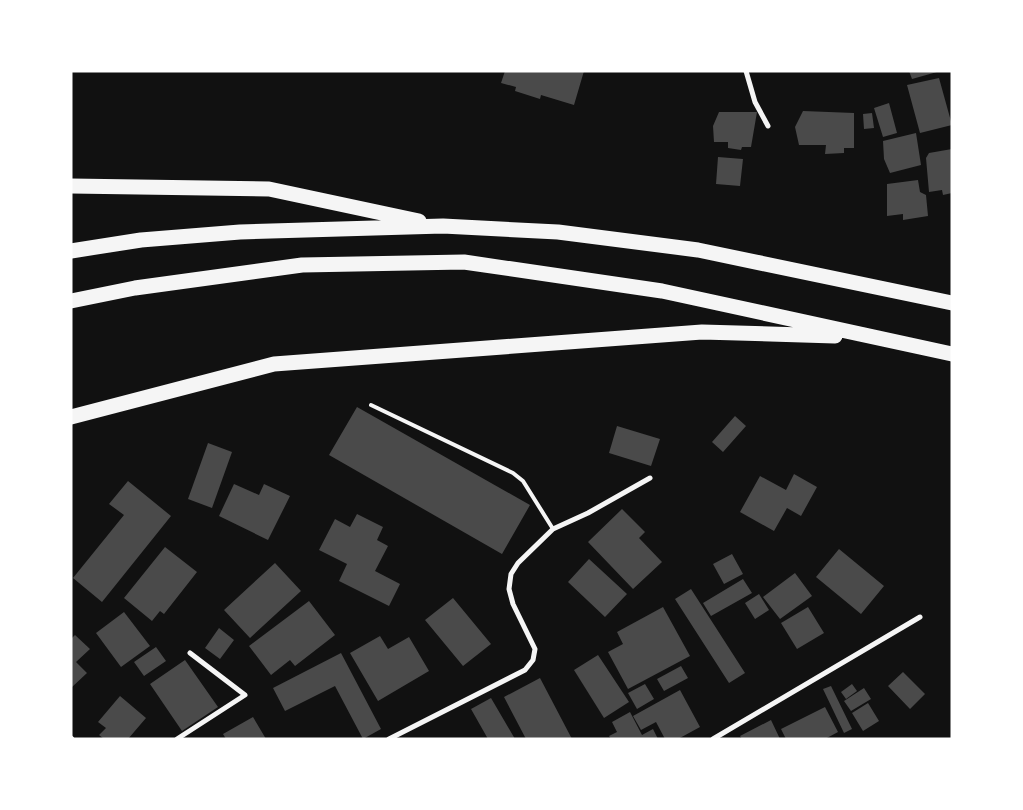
<svg xmlns="http://www.w3.org/2000/svg" width="1023" height="810" viewBox="0 0 1023 810" font-family="'Archivo Narrow',sans-serif">
<style>
.building{fill:#4a4a4a}
.lines{fill:none;stroke-linecap:round;stroke-linejoin:round}
.service{stroke:#f5f5f5;stroke-width:4}
.minor{stroke:#f5f5f5;stroke-width:5}
.motorway{stroke:#f5f5f5;stroke-width:15}
</style>
<rect width="100%" height="100%" fill="#111"/>
<!-- building -->
<path class="building" d="M 505,71 L 584,71 L 574,105 L 541,95 L 540,99 L 515,91 L 516,87 L 501,83 Z
M 909,71 L 937,71 L 937,72 L 912,79 Z
M 939,78 L 952,125 L 920,133 L 907,85 Z
M 889,103 L 897,133 L 883,137 L 874,108 Z
M 803,111 L 854,113 L 854,148 L 844,148 L 844,153 L 825,154 L 826,145 L 799,145 L 795,127 Z
M 719,112 L 757,112 L 751,147 L 742,147 L 741,150 L 728,148 L 728,142 L 714,142 L 713,126 Z
M 872,113 L 874,128 L 864,129 L 863,114 Z
M 916,133 L 921,165 L 890,173 L 884,159 L 883,141 Z
M 952,149 L 952,193 L 943,195 L 942,190 L 929,192 L 926,158 L 929,153 Z
M 718,157 L 743,159 L 740,186 L 716,184 Z
M 918,180 L 920,192 L 926,195 L 928,216 L 903,220 L 903,214 L 887,216 L 887,184 Z
M 357,407 L 530,505 L 502,554 L 329,455 Z
M 735,416 L 746,426 L 723,452 L 712,442 Z
M 617,426 L 660,439 L 651,466 L 609,453 Z
M 208,443 L 232,452 L 212,508 L 188,499 Z
M 794,474 L 817,487 L 801,516 L 787,508 L 774,531 L 740,512 L 760,476 L 786,490 Z
M 128,481 L 171,516 L 102,602 L 73,578 L 124,515 L 109,504 Z
M 234,484 L 259,495 L 264,484 L 290,496 L 268,540 L 219,516 Z
M 622,509 L 645,532 L 639,538 L 662,562 L 633,589 L 588,542 Z
M 357,514 L 383,527 L 377,540 L 388,546 L 375,571 L 400,584 L 389,606 L 339,581 L 347,564 L 319,550 L 335,519 L 350,527 Z
M 165,547 L 197,572 L 164,614 L 160,611 L 152,621 L 124,598 Z
M 839,549 L 884,586 L 861,614 L 816,577 Z
M 732,554 L 743,574 L 724,584 L 713,564 Z
M 589,559 L 627,594 L 605,617 L 568,582 Z
M 275,563 L 301,591 L 250,638 L 224,610 Z
M 795,573 L 812,596 L 780,619 L 763,597 Z
M 743,579 L 752,593 L 711,616 L 703,603 Z
M 691,589 L 745,673 L 729,683 L 675,599 Z
M 759,594 L 769,610 L 755,619 L 745,603 Z
M 453,598 L 491,644 L 463,666 L 425,620 Z
M 309,601 L 335,635 L 295,666 L 290,660 L 271,675 L 249,646 Z
M 663,607 L 690,656 L 628,689 L 608,652 L 623,644 L 617,632 Z
M 808,607 L 824,633 L 797,649 L 781,623 Z
M 124,612 L 150,646 L 121,667 L 96,633 Z
M 219,628 L 234,640 L 220,659 L 205,648 Z
M 75,635 L 90,649 L 76,662 L 87,673 L 71,688 L 71,639 Z
M 380,636 L 388,649 L 409,637 L 429,671 L 378,701 L 350,653 Z
M 156,647 L 166,661 L 144,676 L 134,662 Z
M 341,653 L 381,729 L 363,739 L 335,686 L 285,711 L 273,688 Z
M 598,655 L 629,702 L 604,718 L 574,670 Z
M 185,660 L 218,707 L 182,731 L 150,684 Z
M 681,666 L 688,678 L 664,691 L 657,679 Z
M 903,672 L 925,694 L 910,709 L 888,686 Z
M 540,678 L 572,739 L 526,739 L 504,697 Z
M 645,684 L 654,699 L 637,709 L 628,693 Z
M 852,684 L 857,691 L 846,699 L 841,692 Z
M 831,686 L 852,729 L 844,733 L 823,689 Z
M 864,688 L 871,699 L 851,711 L 844,701 Z
M 680,690 L 700,727 L 678,739 L 665,739 L 656,722 L 641,730 L 633,716 Z
M 120,696 L 146,718 L 128,739 L 104,739 L 99,735 L 106,728 L 98,722 Z
M 491,698 L 515,739 L 488,739 L 471,709 Z
M 868,703 L 879,721 L 863,731 L 852,713 Z
M 825,707 L 838,732 L 825,739 L 786,739 L 781,729 Z
M 630,712 L 642,735 L 653,729 L 658,739 L 611,739 L 609,736 L 617,732 L 612,722 Z
M 253,717 L 266,739 L 226,739 L 223,734 Z
M 771,720 L 780,739 L 742,739 L 740,736 Z"/>
<g class="lines">
<!-- service -->
<path class="service" d="M 371,405 L 513,473 L 523,481 L 553,529"/>
<!-- minor -->
<path class="minor" d="M 746,71 L 755,102 L 768,126
M 71,738 L 72,739
M 177,739 L 245,695 L 190,653
M 389,739 L 525,670 L 533,660 L 535,649 L 513,604 L 509,589 L 511,574 L 518,563 L 553,529 L 588,513 L 650,478
M 713,739 L 920,617"/>
<!-- motorway -->
<path class="motorway" d="M 71,186 L 269,189 L 419,221
M 71,251 L 141,240 L 240,232 L 443,226 L 558,232 L 698,250 L 952,303
M 71,301 L 135,288 L 302,265 L 464,262 L 662,291 L 952,354
M 71,417 L 274,364 L 702,332 L 835,336"/>
</g>
<!-- border -->
<rect width="1023" height="810" fill="none" stroke="#ffffff" stroke-width="145"/>
</svg>
